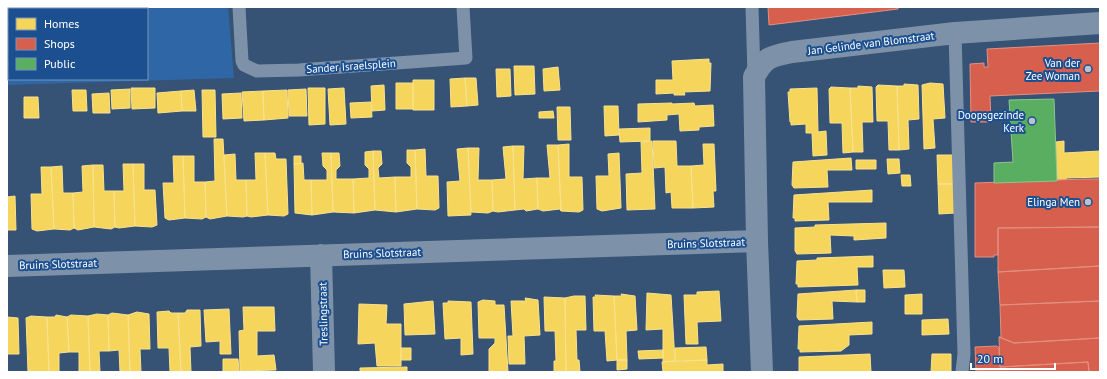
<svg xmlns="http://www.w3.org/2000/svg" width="1107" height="379" viewBox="0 0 1107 379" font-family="'PT Sans',sans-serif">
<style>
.green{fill:#2f66a5;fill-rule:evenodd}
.homes{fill:#f6d55c;stroke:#f9e28d}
.shops{fill:#d6604d;stroke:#e29082}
.public{fill:#5aae61;stroke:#8cc690}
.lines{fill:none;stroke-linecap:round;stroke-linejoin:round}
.lane{stroke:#7d92a8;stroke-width:13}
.street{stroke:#7d92a8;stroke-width:22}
.poi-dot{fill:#b9c2ce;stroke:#1b4f8f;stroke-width:1.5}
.labels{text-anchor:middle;stroke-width:4;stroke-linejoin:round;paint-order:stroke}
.street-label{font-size:11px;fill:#fff;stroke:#1b4f8f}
.poi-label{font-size:11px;fill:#fff;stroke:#1b4f8f;text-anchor:end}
</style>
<rect width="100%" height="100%" fill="#365274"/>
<!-- green -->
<path class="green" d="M 7,7 L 228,7 L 234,78 L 7,85 ZM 9,9 L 147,9 L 147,79 L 9,79 Z"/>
<!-- homes -->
<path class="homes" d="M 709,59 L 709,63 L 711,63 L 710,91 L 684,92 L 685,95 L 674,95 L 674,93 L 656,94 L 656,80 L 673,80 L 672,61 Z
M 514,66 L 534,66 L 535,94 L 515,95 Z
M 558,67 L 560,90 L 544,91 L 543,69 Z
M 496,69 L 510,69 L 511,96 L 497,97 Z
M 465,78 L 467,106 L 451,107 L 450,79 Z
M 465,78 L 476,78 L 478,105 L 467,106 Z
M 413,80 L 434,80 L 434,110 L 413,110 Z
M 396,83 L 413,83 L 413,109 L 396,109 Z
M 930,83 L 943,84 L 945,118 L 933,119 L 935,148 L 924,149 L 922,85 Z
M 904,84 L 918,85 L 919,119 L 908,120 L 909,149 L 899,150 L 897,86 L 904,86 Z
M 384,85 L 385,110 L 372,111 L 371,86 Z
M 878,85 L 897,86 L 899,150 L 889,150 L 888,121 L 877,121 L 876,87 Z
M 858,86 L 872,87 L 873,122 L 862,122 L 863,152 L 853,152 L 850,88 L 858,88 Z
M 831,87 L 850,88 L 853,152 L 843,153 L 842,123 L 830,123 L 829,89 Z
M 131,88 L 155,88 L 155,108 L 132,109 Z
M 308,88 L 325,88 L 325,124 L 309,125 Z
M 344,88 L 346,124 L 330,125 L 328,89 Z
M 817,88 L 818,132 L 826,131 L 827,155 L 813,156 L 812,133 L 806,133 L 806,124 L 791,125 L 791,122 L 790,122 L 788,92 L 790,92 L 790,89 Z
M 130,89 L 130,108 L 112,109 L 111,90 Z
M 306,89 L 307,116 L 289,116 L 288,90 Z
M 72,90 L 86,90 L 87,111 L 73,111 Z
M 194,90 L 196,111 L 182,111 L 181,91 Z
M 202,90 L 215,90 L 216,137 L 203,137 Z
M 287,90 L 288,118 L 264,120 L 263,91 Z
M 181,91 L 182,111 L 158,113 L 157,93 Z
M 263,91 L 264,120 L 244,121 L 242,92 Z
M 109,93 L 110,113 L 93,113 L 92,94 Z
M 241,93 L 242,118 L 223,119 L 222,94 Z
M 24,97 L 38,97 L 39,118 L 24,118 Z
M 371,102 L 372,117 L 351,118 L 350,103 Z
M 672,103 L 672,104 L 694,103 L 695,106 L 713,105 L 714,126 L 699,127 L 699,130 L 680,131 L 679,114 L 667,115 L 667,120 L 638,122 L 638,104 Z
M 604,106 L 618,106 L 619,135 L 605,136 Z
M 557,107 L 570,107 L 571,140 L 558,140 Z
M 553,111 L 554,118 L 539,118 L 539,112 Z
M 650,128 L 650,141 L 620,142 L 619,129 Z
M 214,139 L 223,139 L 227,216 L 210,219 L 206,217 L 205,182 L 215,181 Z
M 652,141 L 655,209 L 627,210 L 626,174 L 642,173 L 641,142 Z
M 653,141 L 676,141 L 677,166 L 691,166 L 693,208 L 672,208 L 671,192 L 666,193 L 665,167 L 654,168 Z
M 1064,141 L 1064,153 L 1100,151 L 1100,177 L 1066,178 L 1066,180 L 1057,180 L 1056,142 Z
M 569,144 L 569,177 L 582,177 L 583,210 L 579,212 L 561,211 L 558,145 Z
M 703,144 L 714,144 L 716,191 L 713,191 L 714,207 L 693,208 L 691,166 L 704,165 Z
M 547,145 L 558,145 L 561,211 L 560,209 L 543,211 L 538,209 L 537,178 L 550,178 Z
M 513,146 L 524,146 L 523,179 L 537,178 L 538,209 L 526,211 L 524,209 L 515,210 Z
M 513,146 L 515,210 L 498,212 L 493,211 L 492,180 L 506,179 L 503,147 Z
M 468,148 L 479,148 L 478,180 L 492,180 L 493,211 L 488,213 L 471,212 Z
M 468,148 L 471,215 L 448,216 L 447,182 L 460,181 L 457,149 Z
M 425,149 L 426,176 L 438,176 L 439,208 L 435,210 L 417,209 L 415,150 Z
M 407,150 L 415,150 L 417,209 L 396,212 L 395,177 L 411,177 L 411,167 L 407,163 Z
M 373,151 L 375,210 L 354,213 L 353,179 L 369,178 L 369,169 L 365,165 L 365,152 Z
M 373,151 L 381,151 L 382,164 L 378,168 L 379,178 L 395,177 L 396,212 L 375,210 Z
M 255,153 L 265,153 L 268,215 L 251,217 L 247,216 L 246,180 L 256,180 Z
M 265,153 L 275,153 L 276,159 L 286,159 L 288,214 L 284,216 L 268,215 Z
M 322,153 L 331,153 L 333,212 L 312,215 L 311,180 L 327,180 L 327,170 L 323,166 Z
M 331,153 L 339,153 L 340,166 L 336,170 L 336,179 L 353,179 L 354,213 L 333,212 Z
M 619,153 L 621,208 L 602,211 L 597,209 L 596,176 L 609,176 L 608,154 Z
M 235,154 L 236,180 L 246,180 L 247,216 L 243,217 L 227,216 L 224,155 Z
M 937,155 L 953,155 L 954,184 L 938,184 Z
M 173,156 L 183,156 L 185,218 L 169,220 L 165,218 L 163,183 L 174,183 Z
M 183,156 L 194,156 L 194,182 L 205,182 L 206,217 L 202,219 L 185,218 Z
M 294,156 L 301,156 L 301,163 L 294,164 Z
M 851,158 L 852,170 L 827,170 L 828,187 L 794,188 L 792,185 L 793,162 Z
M 887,159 L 899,159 L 900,173 L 888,174 Z
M 856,160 L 876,160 L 876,169 L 856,169 Z
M 303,163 L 304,180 L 311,180 L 312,215 L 295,213 L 294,164 Z
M 123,164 L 133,164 L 135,226 L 119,228 L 115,227 L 114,191 L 124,191 Z
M 133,164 L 144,164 L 144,190 L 155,190 L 157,225 L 152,227 L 135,226 Z
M 93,165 L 103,165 L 104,191 L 114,191 L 115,227 L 111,229 L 94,227 Z
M 93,165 L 94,227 L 78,230 L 74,228 L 73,193 L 83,192 L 82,166 Z
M 62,166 L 63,193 L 73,193 L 74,228 L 70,230 L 54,229 L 51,167 Z
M 41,167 L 51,167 L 54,229 L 37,231 L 32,229 L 31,194 L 42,194 Z
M 901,175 L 910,175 L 911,186 L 902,186 Z
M 938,184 L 954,184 L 955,213 L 939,214 Z
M 872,190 L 872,202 L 828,202 L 829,220 L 795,221 L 795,218 L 793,218 L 794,195 Z
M 15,196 L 16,230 L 7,230 L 7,197 Z
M 886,223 L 886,238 L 854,240 L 854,236 L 830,235 L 831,253 L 797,254 L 795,251 L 795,228 L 815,227 L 815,225 Z
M 873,256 L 873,267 L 857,267 L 858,285 L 798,287 L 798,284 L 796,284 L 797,261 L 817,260 L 817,258 Z
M 883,270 L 904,270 L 905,287 L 884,288 Z
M 856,290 L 857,302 L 832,301 L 833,319 L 799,320 L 797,317 L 798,294 Z
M 856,290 L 865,290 L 865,302 L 857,302 Z
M 719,291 L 721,321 L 697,322 L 698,344 L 686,344 L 684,295 L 697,295 L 697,292 Z
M 647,293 L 671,295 L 675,361 L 663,362 L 663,329 L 646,330 Z
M 621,294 L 635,296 L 637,330 L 626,331 L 627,360 L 617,360 L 614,296 L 622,296 Z
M 922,294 L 922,314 L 905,314 L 905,295 Z
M 595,295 L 614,296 L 617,360 L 607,361 L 605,331 L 594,331 L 593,297 L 596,297 Z
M 574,296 L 585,296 L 586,330 L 576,330 L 577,360 L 579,360 L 580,372 L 566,372 L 565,298 Z
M 544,297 L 565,298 L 566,372 L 554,372 L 554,361 L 556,361 L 555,331 L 545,331 Z
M 525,298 L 538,300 L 540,335 L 524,336 L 525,364 L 509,364 L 508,336 L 513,336 L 511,301 L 526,301 Z
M 483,300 L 495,301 L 495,305 L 504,305 L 508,372 L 489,372 L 489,349 L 495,343 L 495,338 L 479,338 L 478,302 Z
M 433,301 L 435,334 L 405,335 L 404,304 Z
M 448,301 L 471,302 L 473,354 L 461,355 L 461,338 L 445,339 L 443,303 L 448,303 Z
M 359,304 L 387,305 L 386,324 L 401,324 L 401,366 L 377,366 L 375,343 L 358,344 Z
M 243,307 L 274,307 L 275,331 L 257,331 L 257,356 L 274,355 L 276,370 L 240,371 L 239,331 L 244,330 Z
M 229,309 L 231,354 L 220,354 L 220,341 L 206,342 L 204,310 Z
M 187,310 L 200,310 L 201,346 L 190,347 L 191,372 L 181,372 L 178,313 L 185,313 Z
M 169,311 L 171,313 L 178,313 L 181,372 L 170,372 L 169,348 L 158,348 L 157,312 Z
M 137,312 L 149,314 L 150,349 L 140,349 L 141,372 L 130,372 L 128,315 Z
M 112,313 L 128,315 L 130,372 L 120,372 L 119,350 L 109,351 L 108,315 Z
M 97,314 L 108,315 L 109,351 L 99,351 L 100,372 L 90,372 L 88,316 Z
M 56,315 L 67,317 L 69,352 L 59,353 L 59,372 L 49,372 L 47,317 L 55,317 Z
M 71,315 L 88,316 L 90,372 L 79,372 L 79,352 L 69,352 L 67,317 Z
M 31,316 L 47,317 L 49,372 L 28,372 L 26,318 Z
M 7,317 L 18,318 L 19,354 L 7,354 Z
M 948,319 L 949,334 L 922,335 L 922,320 Z
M 872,322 L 872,334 L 849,335 L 849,345 L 841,351 L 800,352 L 800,349 L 798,349 L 799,326 Z
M 706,347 L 707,360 L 675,361 L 675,348 Z
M 401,348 L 411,348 L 411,360 L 401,360 Z
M 663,350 L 663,358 L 639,359 L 638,351 Z
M 870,354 L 871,372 L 799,372 L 799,357 Z
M 932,354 L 951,354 L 951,372 L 931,372 Z
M 223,359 L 238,359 L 239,371 L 223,372 Z
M 617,360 L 627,360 L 627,369 L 617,370 Z
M 707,360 L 707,365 L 723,364 L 723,372 L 663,372 L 662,362 Z
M 407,367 L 407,372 L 360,372 L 360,368 Z"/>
<!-- shops -->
<path class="shops" d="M 768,7 L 898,7 L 898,9 L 769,25 Z
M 1100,43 L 1100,91 L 990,96 L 991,122 L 971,122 L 970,64 L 984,63 L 984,67 L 988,67 L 987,49 Z
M 1084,179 L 1100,179 L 1100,227 L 998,228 L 998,255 L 994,255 L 994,257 L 975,257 L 975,183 Z
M 1100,227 L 1100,266 L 998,272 L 998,228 Z
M 1100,266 L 1100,301 L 1000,305 L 998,272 Z
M 1100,301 L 1100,338 L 1014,343 L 999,337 L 1001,337 L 1000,305 Z
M 999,337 L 1014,343 L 1100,338 L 1100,372 L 1089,372 L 1088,362 L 1000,367 Z
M 997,346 L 999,348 L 1000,367 L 1088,362 L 1089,372 L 976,371 L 975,347 Z"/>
<!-- public -->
<path class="public" d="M 1054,99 L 1057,181 L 994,183 L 994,163 L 1013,162 L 1009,100 Z"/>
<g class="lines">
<!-- lane -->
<path class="lane" d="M 239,7 L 242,61 L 244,65 L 257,71 L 299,70 L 466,58 L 463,7
M 752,7 L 754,75
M 955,33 L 964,354 L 962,372"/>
<!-- street -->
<path class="street" d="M 321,255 L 324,372
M 7,266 L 757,241
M 762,372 L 757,241 L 754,77 C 764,57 771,56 792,52 L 955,33 L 1100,23"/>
</g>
<!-- markers -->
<g class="poi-dot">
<circle cx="1088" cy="69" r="4"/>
<circle cx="1032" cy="121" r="4"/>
<circle cx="1088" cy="202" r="4"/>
</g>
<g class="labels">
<!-- street labels -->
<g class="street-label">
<text transform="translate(871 43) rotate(-7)" y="4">Jan Gelinde van Blomstraat</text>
<text transform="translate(351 66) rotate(-4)" y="4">Sander Israelsplein</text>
<text transform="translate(706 243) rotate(-2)" y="4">Bruins Slotstraat</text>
<text transform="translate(382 253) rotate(-2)" y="4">Bruins Slotstraat</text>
<text transform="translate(58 264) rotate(-2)" y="4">Bruins Slotstraat</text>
<text transform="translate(323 314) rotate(-91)" y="4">Treslingstraat</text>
</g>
<!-- poi labels -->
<g class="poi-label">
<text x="1080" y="67">Van der<tspan x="1080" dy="13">Zee Woman</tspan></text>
<text x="1024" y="119">Doopsgezinde<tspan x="1024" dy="13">Kerk</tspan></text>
<text x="1080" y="206">Elinga Men</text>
</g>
</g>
<!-- border -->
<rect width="1107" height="379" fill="none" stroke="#ffffff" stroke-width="16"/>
<!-- legend -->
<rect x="8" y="8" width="140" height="72" fill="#1b4f8f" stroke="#7695bc"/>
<rect x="16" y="18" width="20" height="12" fill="#f6d55c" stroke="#7695bc"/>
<text x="44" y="28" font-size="12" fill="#ffffff">Homes</text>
<rect x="16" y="38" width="20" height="12" fill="#d6604d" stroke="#7695bc"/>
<text x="44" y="48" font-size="12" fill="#ffffff">Shops</text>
<rect x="16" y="58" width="20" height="12" fill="#5aae61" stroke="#7695bc"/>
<text x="44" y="68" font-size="12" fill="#ffffff">Public</text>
<!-- scale -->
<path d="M971 363v6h84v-6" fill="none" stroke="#ffffff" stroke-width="2"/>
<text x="977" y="363" font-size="12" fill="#ffffff" stroke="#1b4f8f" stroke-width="3" paint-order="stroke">20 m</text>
</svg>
